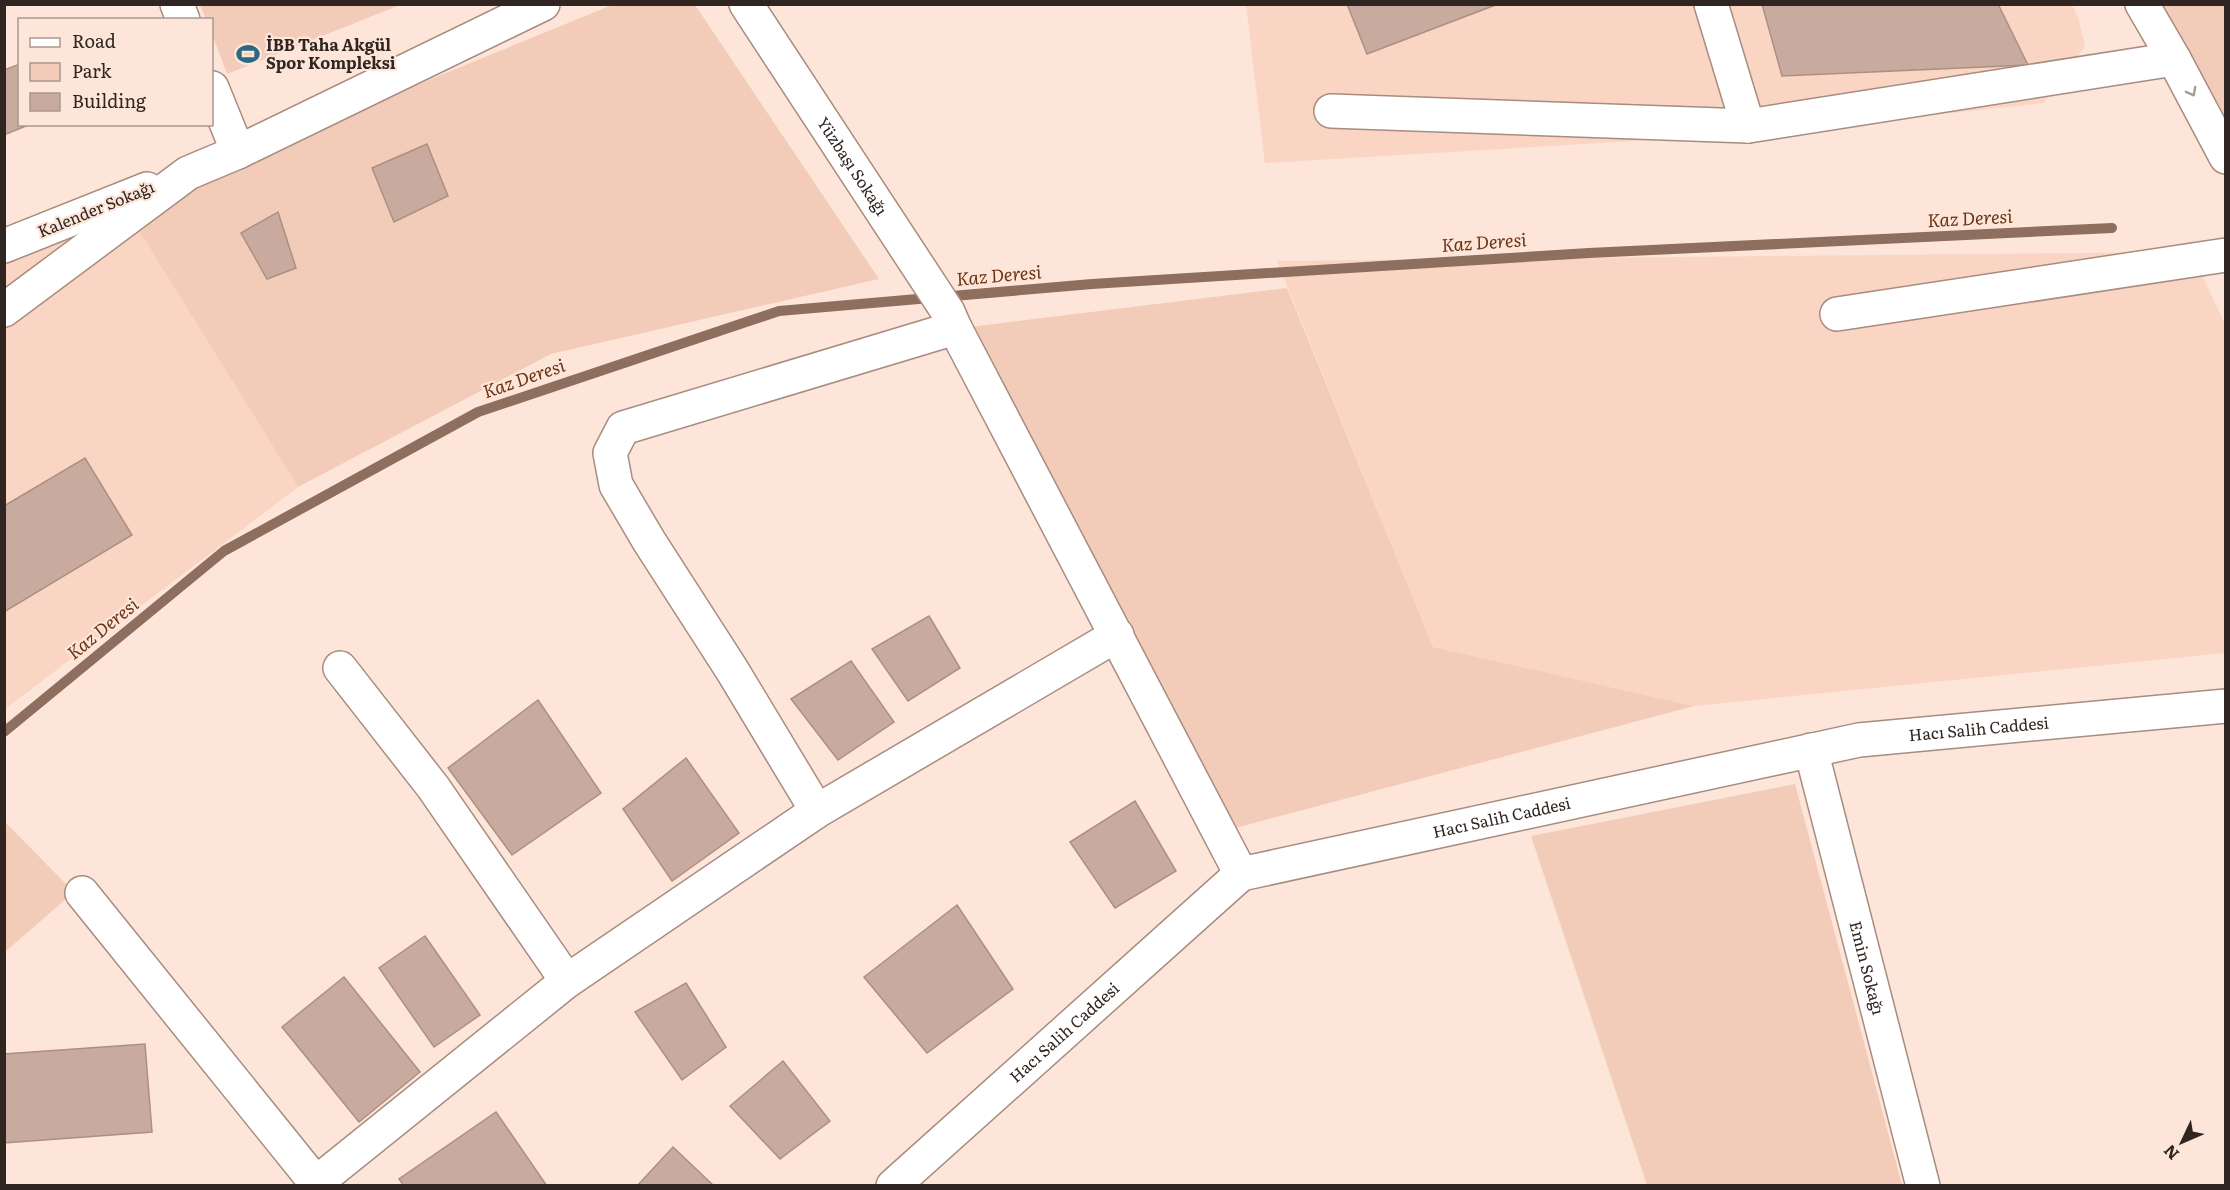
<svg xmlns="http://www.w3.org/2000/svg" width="2230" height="1190" viewBox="0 0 2230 1190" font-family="Literata,serif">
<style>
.built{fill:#fad5c3}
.green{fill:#f3ccb9}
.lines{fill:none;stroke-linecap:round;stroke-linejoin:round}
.stream{stroke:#8e6e5e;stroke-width:10}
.building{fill:#c8ab9e;stroke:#ab9082;stroke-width:1.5}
.street-casing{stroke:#a78c7f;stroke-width:36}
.secondary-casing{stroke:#a78c7f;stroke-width:36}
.street{stroke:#fff;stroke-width:33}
.secondary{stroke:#fff;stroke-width:33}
.oneway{stroke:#a29d9b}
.labels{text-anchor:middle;stroke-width:4.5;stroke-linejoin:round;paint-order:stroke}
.poi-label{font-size:16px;font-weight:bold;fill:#302520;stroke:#fde5d9;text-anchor:start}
.street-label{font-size:16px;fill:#302520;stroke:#fde5d9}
.water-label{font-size:18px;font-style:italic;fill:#6a3314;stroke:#fde5d9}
</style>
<rect width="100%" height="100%" fill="#fde5d9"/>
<!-- built -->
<path class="built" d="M 1246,5 L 2072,5 L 2078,17 L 2085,46 L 2044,103 L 1768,133 L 1265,163 Z
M 123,205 L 298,487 L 5,709 L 5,254 Z
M 2191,252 L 2225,324 L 2225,653 L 1694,706 L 1433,647 L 1277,261 Z"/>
<!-- green -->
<path class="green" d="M 200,5 L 400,5 L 227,74 L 212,34 L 212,20 L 206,19 Z
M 612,5 L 695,5 L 879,279 L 551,354 L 298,487 L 123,205 Z
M 2138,5 L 2225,5 L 2225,169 Z
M 1287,288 L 1433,647 L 1694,706 L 1220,832 L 970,327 Z
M 1795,784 L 1902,1185 L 1647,1185 L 1531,836 Z
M 4,821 L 74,892 L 5,952 L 4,952 Z"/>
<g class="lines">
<!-- stream -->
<path class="stream" d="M 4,732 L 224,551 L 478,412 L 779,311 L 1092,284 L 1589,253 L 2112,228"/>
</g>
<!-- building -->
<path class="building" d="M 1347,4 L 1498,4 L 1367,54 Z
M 1762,4 L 1998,4 L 2028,65 L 1782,76 Z
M 20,64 L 20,124 L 31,124 L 4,135 L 4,70 Z
M 427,144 L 448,196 L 394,222 L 372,168 Z
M 278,212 L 296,268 L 267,279 L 241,233 Z
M 85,458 L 132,535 L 4,612 L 4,506 Z
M 929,616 L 960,668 L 908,701 L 872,649 Z
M 851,661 L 894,722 L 838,760 L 791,699 Z
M 538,700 L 601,793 L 512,855 L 448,768 Z
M 686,758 L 739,833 L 672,881 L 623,809 Z
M 1135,801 L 1176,871 L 1115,908 L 1070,842 Z
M 957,905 L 1013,989 L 927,1053 L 864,977 Z
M 425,936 L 480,1015 L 434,1047 L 379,968 Z
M 344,977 L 420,1072 L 359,1122 L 282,1027 Z
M 686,983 L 726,1047 L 682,1080 L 635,1012 Z
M 145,1044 L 152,1132 L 4,1143 L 4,1054 Z
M 783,1061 L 830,1121 L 780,1159 L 730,1106 Z
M 496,1112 L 547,1186 L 404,1186 L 399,1179 Z
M 673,1147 L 714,1186 L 637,1186 Z"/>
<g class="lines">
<!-- street casing -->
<g class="street-casing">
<g id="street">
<path d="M 177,4 L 183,20"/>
<path id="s1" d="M 746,4 L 948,312 L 955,328"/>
<path d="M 1711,4 L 1748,126"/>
<path d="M 212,88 L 238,152"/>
<path d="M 1331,111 L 1748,126 L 2174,59"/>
<path d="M 4,246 L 147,189"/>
<path d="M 4,310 L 188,173 L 238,152 L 543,4"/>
<path d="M 1837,314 L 2226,255"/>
<path d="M 340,668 L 433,787 L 567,981"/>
<path id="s2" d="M 1811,750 L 1923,1186"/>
<path d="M 817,811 L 732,670 L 649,541 L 616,485 L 610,453 L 623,428 L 955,328 L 1241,874"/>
<path d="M 82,893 L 316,1183"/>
<path d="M 318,1186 L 316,1183 L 567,981 L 817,811 L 1117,635"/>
<path id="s3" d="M 893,1186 L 1241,874 L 1859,740 L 2226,706"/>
</g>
</g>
<!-- secondary casing -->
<g class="secondary-casing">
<path id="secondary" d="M 2142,4 L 2174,59 L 2226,157"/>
</g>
<!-- street -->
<use href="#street" class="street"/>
<!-- secondary -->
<use href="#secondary" class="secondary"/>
</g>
<!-- one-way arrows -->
<defs><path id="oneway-chevron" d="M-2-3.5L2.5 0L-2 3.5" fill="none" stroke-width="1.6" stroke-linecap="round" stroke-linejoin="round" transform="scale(1.5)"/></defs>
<use class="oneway" href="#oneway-chevron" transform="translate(2192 92) rotate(62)"/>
<!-- icons -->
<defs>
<g id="stadium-bare" transform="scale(1.8)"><path d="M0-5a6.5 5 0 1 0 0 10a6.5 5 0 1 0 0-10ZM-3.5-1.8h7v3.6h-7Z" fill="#2c687f" stroke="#fde5d9" stroke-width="2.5" paint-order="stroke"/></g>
</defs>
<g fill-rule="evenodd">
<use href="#stadium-bare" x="248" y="54"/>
</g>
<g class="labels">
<!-- poi labels -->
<g class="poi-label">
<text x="266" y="51">İBB Taha Akgül<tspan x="266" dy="18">Spor Kompleksi</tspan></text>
</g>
<!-- street labels -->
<g class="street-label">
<text dy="6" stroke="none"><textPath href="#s1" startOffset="194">Yüzbaşı Sokağı</textPath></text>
<text transform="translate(96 209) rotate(-22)" y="6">Kalender Sokağı</text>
<text dy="6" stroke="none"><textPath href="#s3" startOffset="1220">Hacı Salih Caddesi</textPath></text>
<text dy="6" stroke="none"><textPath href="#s3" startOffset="734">Hacı Salih Caddesi</textPath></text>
<text dy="6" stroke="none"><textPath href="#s2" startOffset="225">Emin Sokağı</textPath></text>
<text dy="6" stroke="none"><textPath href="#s3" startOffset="230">Hacı Salih Caddesi</textPath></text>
</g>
<!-- water labels -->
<g class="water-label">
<text transform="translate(1970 219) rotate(-3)" y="6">Kaz Deresi</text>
<text transform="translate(1484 243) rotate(-4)" y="6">Kaz Deresi</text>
<text transform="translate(999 276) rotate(-5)" y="6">Kaz Deresi</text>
<text transform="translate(524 379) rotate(-19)" y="6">Kaz Deresi</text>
<text transform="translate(103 629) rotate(-39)" y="6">Kaz Deresi</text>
</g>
</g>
<!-- border -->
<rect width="2230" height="1190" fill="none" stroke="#302520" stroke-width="12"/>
<!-- legend -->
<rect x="18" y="18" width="195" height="108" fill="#fde5d9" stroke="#ab988f" stroke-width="1.5"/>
<rect x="30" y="38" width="30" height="9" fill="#ffffff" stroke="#ab988f" stroke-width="1.5"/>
<text x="72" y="48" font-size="18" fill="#302520">Road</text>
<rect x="30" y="63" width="30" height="18" fill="#f3ccb9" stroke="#ab988f" stroke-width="1.5"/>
<text x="72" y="78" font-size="18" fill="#302520">Park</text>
<rect x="30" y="93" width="30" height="18" fill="#c8ab9e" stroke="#ab988f" stroke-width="1.5"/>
<text x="72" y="108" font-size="18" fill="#302520">Building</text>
<!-- north arrow -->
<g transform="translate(2182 1142) rotate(226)" stroke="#fde5d9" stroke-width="4.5" paint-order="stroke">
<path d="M0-4.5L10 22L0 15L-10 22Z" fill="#302520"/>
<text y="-9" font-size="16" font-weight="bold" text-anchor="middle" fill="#302520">N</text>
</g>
</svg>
